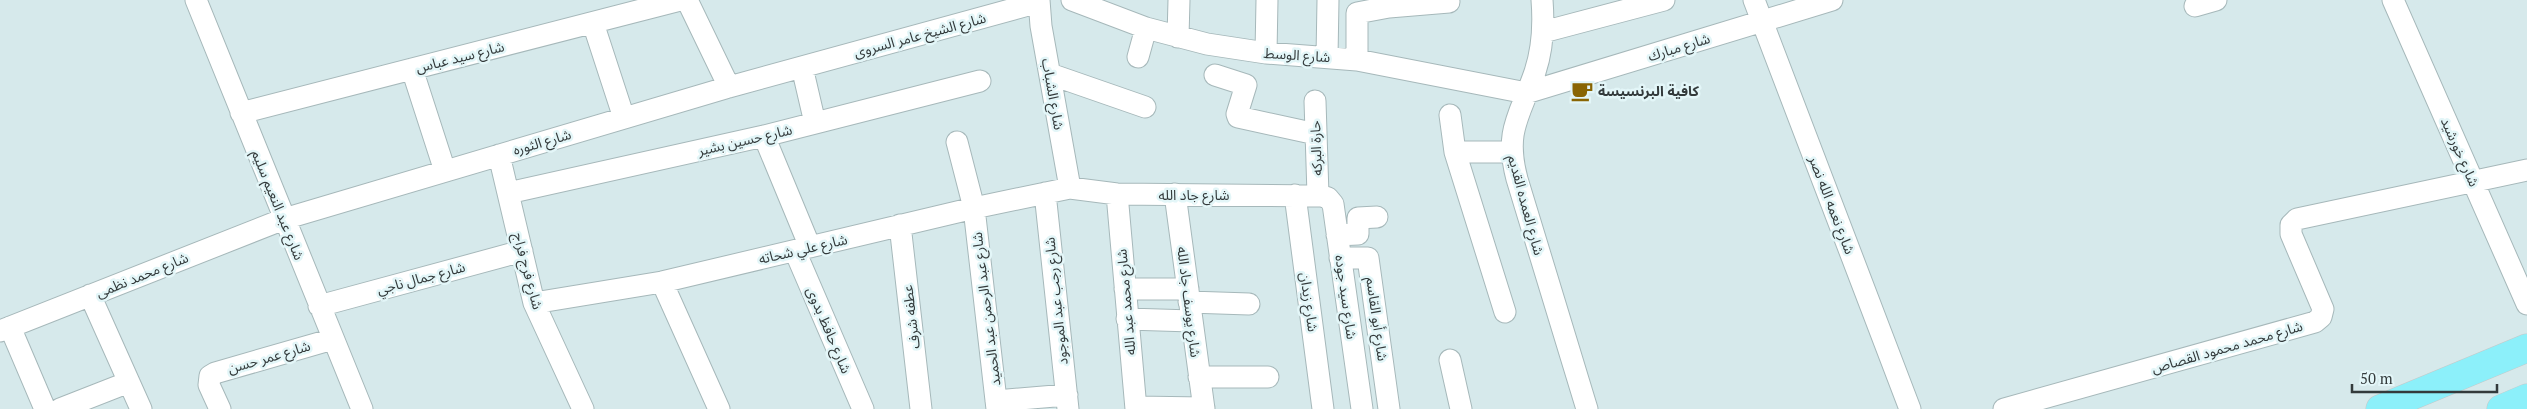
<svg xmlns="http://www.w3.org/2000/svg" width="2527" height="409" viewBox="0 0 2527 409" font-family="'PT Serif','Noto Sans Arabic',serif">
<style>
.lines{fill:none;stroke-linecap:round;stroke-linejoin:round}
.minor-casing{stroke:#a6b8ba;stroke-width:23}
.major-casing{stroke:#c6c8c8;stroke-width:29}
.minor{stroke:#fff;stroke-width:21}
.major{stroke:#8cf0fa;stroke-width:28}
.labels{text-anchor:middle;stroke-width:5;stroke-linejoin:round;paint-order:stroke}
.street-label{font-size:14px;fill:#333a3b;stroke:#e3f6f8}
.poi-label{font-size:14px;font-weight:bold;fill:#333a3b;stroke:#e3f6f8;text-anchor:start}
</style>
<rect width="100%" height="100%" fill="#d6e9eb"/>
<g class="lines">
<!-- minor casing -->
<g class="minor-casing">
<path id="minor" d="M 196,0 L 362,409
M 687,0 L 729,87
M 1039,0 L 1041,26 L 1070,188
M 1072,0 L 1146,28 L 1207,44 L 1266,53 L 1357,60 L 1526,93 L 1832,0
M 1542,0 C 1544,25 1543,48 1535,72 C 1520,116 1504,130 1517,179 L 1587,409
M 1754,0 L 1910,409
M 2393,0 L 2527,304
M 2195,6 L 2216,0
M 593,23 L 624,118
M 1543,32 L 1664,0
M 1178,37 L 1179,0
M 1266,53 L 1267,0
M 1138,57 L 1146,28
M 1327,57 L 1328,0
M 1357,60 L 1357,13 L 1389,7 L 1449,2
M 802,67 L 815,123
M 412,69 L 445,171
M 1050,74 L 1145,107
M 1215,75 L 1246,85 L 1237,114 L 1238,117 L 1316,134
M 1315,101 L 1318,195
M 241,113 L 680,0
M 1450,115 L 1455,152 L 1505,312
M 764,136 L 810,247
M 957,142 L 974,208 L 997,409
M 1455,152 L 1511,152
M 499,155 L 534,303 L 583,409
M 508,193 L 764,136 L 980,81
M 1045,193 L 1068,409
M 1117,194 L 1136,409
M 1175,194 L 1204,409
M 1295,195 L 1323,409
M 900,225 L 921,409
M 1337,235 L 1358,234 L 1358,218 L 1377,217
M 795,251 L 863,409
M 1340,258 L 1368,258 L 1389,409
M 662,282 L 719,409
M 1125,289 L 1188,289
M 90,295 L 141,409
M 1189,302 L 1249,304
M 534,303 L 662,282 L 974,208 L 1070,188 L 1117,194 L 1322,196 L 1328,198 L 1333,204 L 1362,409
M 319,306 L 522,251
M 1127,319 L 1192,321
M 10,327 L 45,409
M 0,331 L 284,219 L 729,87 L 1039,2
M 1450,360 L 1461,409
M 1199,377 L 1268,377
M 996,401 L 1067,395
M 1136,407 L 1204,408
M 60,409 L 129,382
M 220,409 L 209,385 L 210,376 L 215,373 L 333,339
M 2004,409 L 2315,322 L 2321,317 L 2323,309 L 2291,234 L 2291,225 L 2297,219 L 2527,170"/>
</g>
<!-- major casing -->
<g class="major-casing">
<path id="major" d="M 2380,409 L 2527,348
M 2501,409 L 2527,398"/>
</g>
<!-- minor -->
<use href="#minor" class="minor"/>
<!-- major -->
<use href="#major" class="major"/>
</g>
<!-- icons -->
<defs>
<g id="cafe-bare" transform="scale(1.725)"><path d="M-5.5-4.5H6V0H3Q3 3.5 0 3.5H-2.5Q-5.5 3.5-5.5 0ZM3-3.2v2h1.7v-2ZM-6 4.5H4V6H-6Z" fill="#896503" stroke="#e3f6f8" stroke-width="2.5" paint-order="stroke"/></g>
</defs>
<g fill-rule="evenodd">
<use href="#cafe-bare" x="1582" y="91"/>
</g>
<g class="labels">
<!-- street labels -->
<g class="street-label">
<text transform="translate(920 35) rotate(-15)" y="5">شارع الشيخ عامر السروى</text>
<text transform="translate(1679 47) rotate(-17)" y="5">شارع مبارك</text>
<text transform="translate(1297 55) rotate(4)" y="5">شارع الوسط</text>
<text transform="translate(460 57) rotate(-14)" y="5">شارع سيد عباس</text>
<text transform="translate(1053 94) rotate(80)" y="5">شارع الشباب</text>
<text transform="translate(745 140) rotate(-13)" y="5">شارع حسين بشير</text>
<text transform="translate(542 142) rotate(-16)" y="5">شارع الثوره</text>
<text transform="translate(1316 148) rotate(-92)" y="5">حارة البركه</text>
<text transform="translate(2460 152) rotate(66)" y="5">شارع خورشيد</text>
<text x="1194" y="200">شارع جاد الله</text>
<text transform="translate(278 205) rotate(68)" y="5">شارع عبد النعيم سليم</text>
<text transform="translate(1526 205) rotate(75)" y="5">شارع العمده القديم</text>
<text transform="translate(1832 205) rotate(69)" y="5">شارع نعمه الله نصر</text>
<text transform="translate(803 249) rotate(-13)" y="5">شارع علي شحاته</text>
<text transform="translate(528 271) rotate(75)" y="5">شارع فرج فراج</text>
<text transform="translate(142 275) rotate(-22)" y="5">شارع محمد نظمى</text>
<text transform="translate(421 278) rotate(-15)" y="5">شارع جمال ناجي</text>
<text transform="translate(1346 297) rotate(82)" y="5">شارع سيد جوده</text>
<text transform="translate(1056 301) rotate(-96)" y="5">شارع رجب عبد الموجود</text>
<text transform="translate(1126 302) rotate(-95)" y="5">شارع محمد عبد الله</text>
<text transform="translate(1189 302) rotate(83)" y="5">شارع يوسف جاد الله</text>
<text transform="translate(1309 302) rotate(82)" y="5">شارع زيدان</text>
<text transform="translate(986 309) rotate(-97)" y="5">شارع عبد الرحمن عبد الحميد</text>
<text transform="translate(911 317) rotate(-97)" y="5">عطفه شرف</text>
<text transform="translate(1377 319) rotate(82)" y="5">شارع أبو القاسم</text>
<text transform="translate(829 330) rotate(67)" y="5">شارع حافظ بدوى</text>
<text transform="translate(2227 347) rotate(-16)" y="5">شارع محمد محمود القصاص</text>
<text transform="translate(269 357) rotate(-16)" y="5">شارع عمر حسن</text>
</g>
<!-- poi labels -->
<g class="poi-label">
<text x="1598" y="96">كافية البرنسيسة</text>
</g>
</g>
<!-- scale -->
<path d="M2352 384v8h145v-8" fill="none" stroke="#333a3b" stroke-width="2.5"/>
<text x="2360" y="384" font-size="15" fill="#333a3b" stroke="#e3f6f8" stroke-width="4" paint-order="stroke">50 m</text>
</svg>
